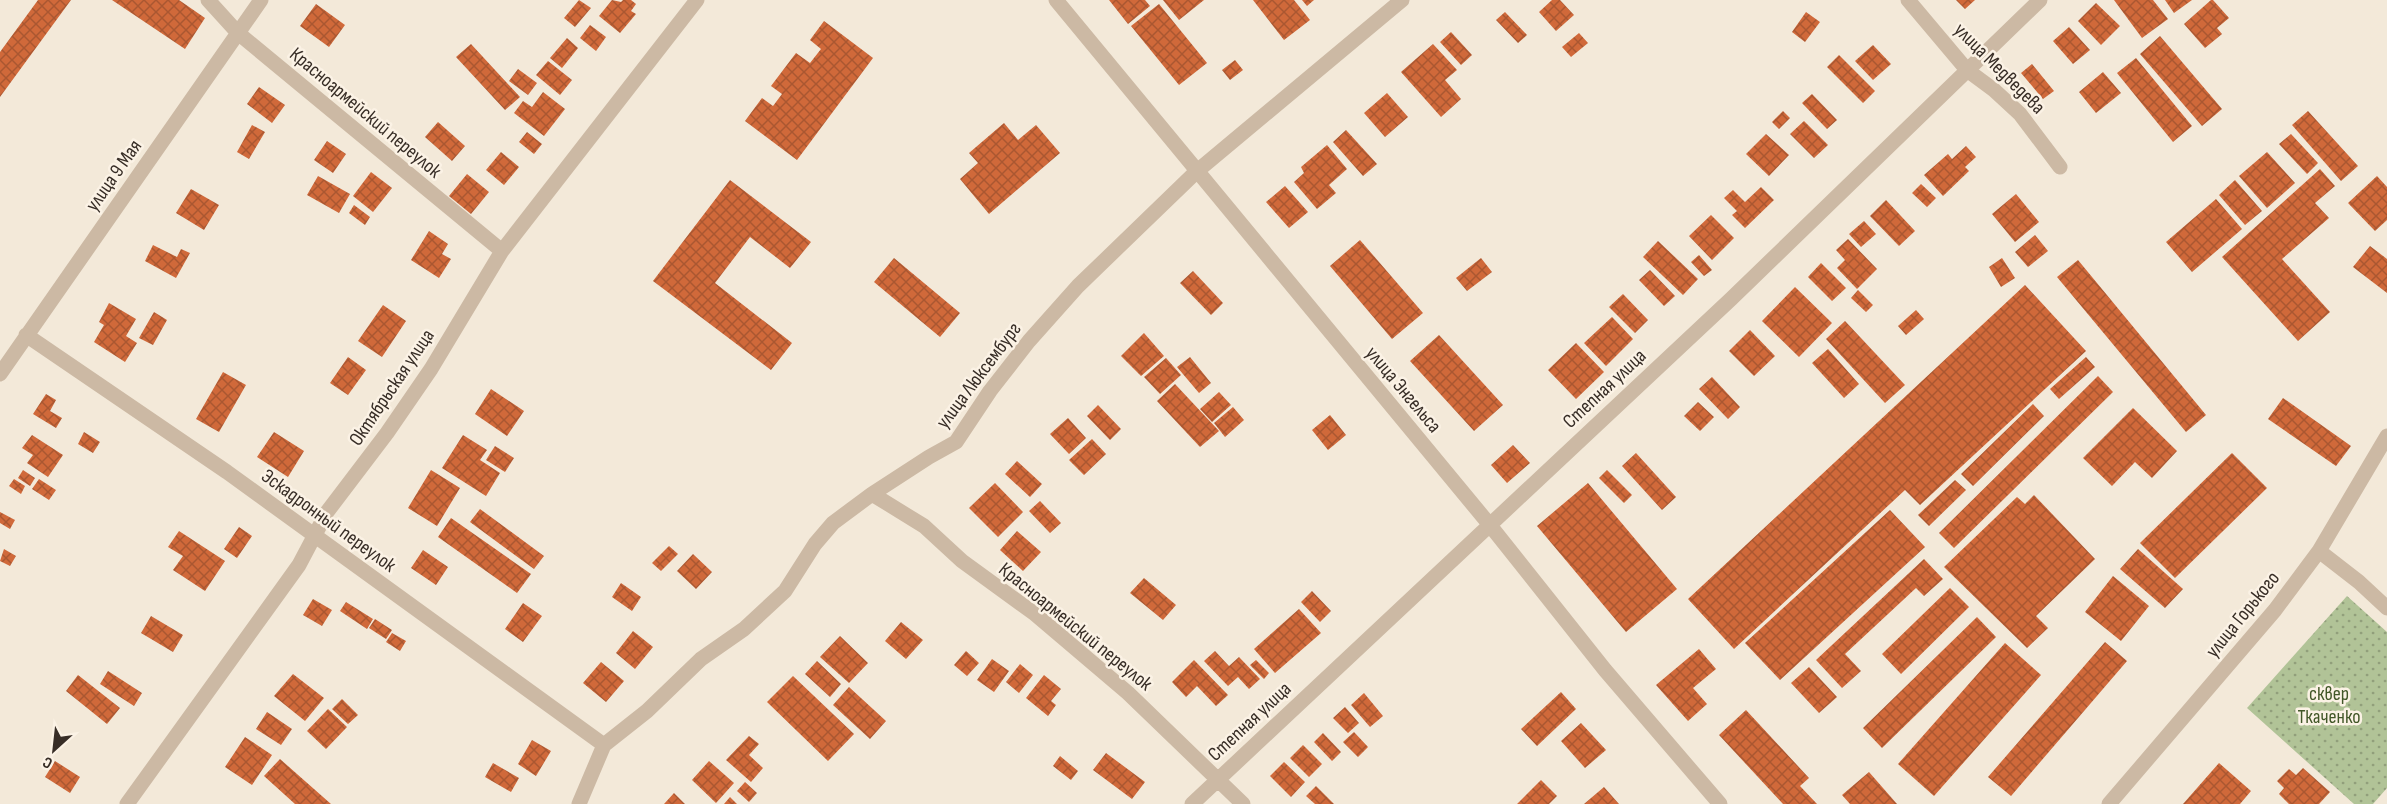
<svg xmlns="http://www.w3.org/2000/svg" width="2387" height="804" viewBox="0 0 2387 804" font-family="'Sofia Sans Condensed',sans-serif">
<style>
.park{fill:url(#park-dots)}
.building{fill:url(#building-cross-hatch)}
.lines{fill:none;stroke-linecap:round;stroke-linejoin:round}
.minor{stroke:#ccb9a4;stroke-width:15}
.labels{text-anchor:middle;stroke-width:5;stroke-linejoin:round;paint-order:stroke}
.street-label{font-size:20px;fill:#372d26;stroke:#fbf2e5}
.park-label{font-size:20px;fill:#425728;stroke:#fbf2e5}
</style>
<defs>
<pattern id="park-dots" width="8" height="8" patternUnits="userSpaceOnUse" patternTransform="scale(1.5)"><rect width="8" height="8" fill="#b1c397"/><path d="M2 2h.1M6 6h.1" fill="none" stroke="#919f7b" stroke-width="1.8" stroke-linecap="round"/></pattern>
<pattern id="building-cross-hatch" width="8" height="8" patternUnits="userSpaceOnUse" patternTransform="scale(1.5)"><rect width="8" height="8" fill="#d0693a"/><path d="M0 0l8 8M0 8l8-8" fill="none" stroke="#aa5731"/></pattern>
</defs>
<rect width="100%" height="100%" fill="#f3e9d9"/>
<!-- park -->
<path class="park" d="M 2347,596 L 2387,632 L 2387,788 L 2373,804 L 2354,804 L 2247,708 Z"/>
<!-- building -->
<path class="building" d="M 38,0 L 71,0 L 0,97 L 0,52 Z
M 112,0 L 179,0 L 205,18 L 185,49 Z
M 579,0 L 591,8 L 575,27 L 564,18 Z
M 612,0 L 621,2 L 623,0 L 631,0 L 636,4 L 631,11 L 636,14 L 620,33 L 599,16 Z
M 1109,0 L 1145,0 L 1150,6 L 1128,24 Z
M 1163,0 L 1204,0 L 1179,20 Z
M 1253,0 L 1294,0 L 1310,20 L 1284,40 Z
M 1302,0 L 1314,0 L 1307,6 Z
M 1552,0 L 1560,0 L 1574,15 L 1556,31 L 1539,12 Z
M 1956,0 L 1975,0 L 1965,9 Z
M 2114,0 L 2153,0 L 2168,19 L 2142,38 Z
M 2165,0 L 2192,0 L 2174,13 Z
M 2211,0 L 2213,0 L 2229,18 L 2217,28 L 2222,34 L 2205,48 L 2184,24 Z
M 2096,3 L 2120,26 L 2101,45 L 2078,21 Z
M 316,4 L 345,25 L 329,47 L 300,26 Z
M 1159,4 L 1207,63 L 1179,85 L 1131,26 Z
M 1505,12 L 1527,35 L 1518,43 L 1496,20 Z
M 1806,12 L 1820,22 L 1805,42 L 1792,32 Z
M 824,21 L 873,58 L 797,160 L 745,121 L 762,98 L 773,106 L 782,94 L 771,86 L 796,53 L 810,63 L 821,49 L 810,40 Z
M 590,25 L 606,37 L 596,51 L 580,38 Z
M 2069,27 L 2090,50 L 2073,64 L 2053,41 Z
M 1451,32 L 1472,55 L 1461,65 L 1440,42 Z
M 1579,33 L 1588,43 L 1571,57 L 1562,47 Z
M 2160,36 L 2222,109 L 2202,126 L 2140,54 Z
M 567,38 L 578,48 L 562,68 L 550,58 Z
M 471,44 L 520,97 L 505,110 L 456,57 Z
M 1433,44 L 1457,70 L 1445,80 L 1461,99 L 1441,117 L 1401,72 Z
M 1873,45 L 1891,64 L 1873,80 L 1855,61 Z
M 1839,55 L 1875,91 L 1863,103 L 1827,67 Z
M 2136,58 L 2192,126 L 2173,142 L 2117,73 Z
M 1235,60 L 1243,70 L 1230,80 L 1222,70 Z
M 548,61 L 572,80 L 560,95 L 536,75 Z
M 2032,64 L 2054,91 L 2043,99 L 2021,73 Z
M 518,69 L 537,83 L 528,95 L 509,81 Z
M 2103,72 L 2121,93 L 2096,113 L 2079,92 Z
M 259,87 L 285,105 L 272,123 L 247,104 Z
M 543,92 L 565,109 L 544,136 L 514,113 L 523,101 L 532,107 Z
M 1387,93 L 1408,117 L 1385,137 L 1364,113 Z
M 1812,94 L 1837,120 L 1827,129 L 1802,103 Z
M 1783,111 L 1790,118 L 1779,129 L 1772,122 Z
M 2308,111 L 2358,166 L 2341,181 L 2292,125 Z
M 1804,121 L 1828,145 L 1814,158 L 1790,134 Z
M 438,122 L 465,146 L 452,161 L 425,137 Z
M 1004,123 L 1018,140 L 1036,125 L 1060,153 L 989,214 L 960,179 L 978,163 L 969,153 Z
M 252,125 L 265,132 L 249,159 L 237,152 Z
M 1346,130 L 1377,164 L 1363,176 L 1333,142 Z
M 527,132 L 542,144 L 534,154 L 519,142 Z
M 1766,134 L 1789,155 L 1769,176 L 1746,154 Z
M 2291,134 L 2318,163 L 2307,174 L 2279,144 Z
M 327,141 L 346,154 L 333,173 L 314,160 Z
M 1327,145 L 1347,169 L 1329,185 L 1336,193 L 1317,209 L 1294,182 L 1304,173 L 1301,167 Z
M 1966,146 L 1976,157 L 1965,167 L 1969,171 L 1943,196 L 1924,175 L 1948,154 L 1952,159 Z
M 501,152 L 519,167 L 504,185 L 486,170 Z
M 2267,152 L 2295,183 L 2267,208 L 2239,176 Z
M 2320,169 L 2335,186 L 2315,203 L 2329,218 L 2282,259 L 2330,312 L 2298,341 L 2222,257 Z
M 371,172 L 392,188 L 373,212 L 353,196 Z
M 467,174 L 489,192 L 471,214 L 449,196 Z
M 318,176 L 350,194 L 339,213 L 307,195 Z
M 2377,176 L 2387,187 L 2387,220 L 2375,231 L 2348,203 Z
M 730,180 L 811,242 L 790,268 L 750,237 L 715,283 L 792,343 L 771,370 L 653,281 Z
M 2235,180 L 2262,211 L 2245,225 L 2219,195 Z
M 1921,184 L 1936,198 L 1927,207 L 1912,193 Z
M 1285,186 L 1308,212 L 1289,228 L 1266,202 Z
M 1761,187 L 1774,200 L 1745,228 L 1732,215 L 1737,211 L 1724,198 L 1733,190 L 1745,202 Z
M 191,189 L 219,205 L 204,230 L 176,213 Z
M 2016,194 L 2039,222 L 2015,242 L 1992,214 Z
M 2216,199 L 2242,229 L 2192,272 L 2166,242 Z
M 1886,200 L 1915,231 L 1899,246 L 1870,216 Z
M 354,205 L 370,217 L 365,225 L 349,213 Z
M 1711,215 L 1734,238 L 1712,260 L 1689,236 Z
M 1864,221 L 1876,234 L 1861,247 L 1849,234 Z
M 429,231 L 448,244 L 442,254 L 451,259 L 439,278 L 411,260 Z
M 2035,235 L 2048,251 L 2028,267 L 2015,252 Z
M 1848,239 L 1877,269 L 1857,289 L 1837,268 L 1845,260 L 1836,250 Z
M 1360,240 L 1423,313 L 1392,339 L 1330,266 Z
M 1658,241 L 1698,279 L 1683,295 L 1643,257 Z
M 153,245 L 177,257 L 181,249 L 190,253 L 176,278 L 145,261 Z
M 2370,246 L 2387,259 L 2387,293 L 2353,267 Z
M 1699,255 L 1712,270 L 1704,276 L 1691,262 Z
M 894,258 L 960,313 L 940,337 L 874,282 Z
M 1481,258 L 1492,272 L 1467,291 L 1456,278 Z
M 2002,258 L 2015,278 L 2001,287 L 1989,267 Z
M 2078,260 L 2206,415 L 2186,432 L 2057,277 Z
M 1821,263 L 1846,288 L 1832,301 L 1808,277 Z
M 1650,270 L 1675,296 L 1664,306 L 1639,280 Z
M 1193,271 L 1223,303 L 1211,315 L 1180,283 Z
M 2025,285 L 2086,351 L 1920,505 L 1905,490 L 1734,649 L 1688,599 Z
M 1795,287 L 1832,323 L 1799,357 L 1762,321 Z
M 1858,290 L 1873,305 L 1866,312 L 1851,298 Z
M 1623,294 L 1648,320 L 1635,333 L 1609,307 Z
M 109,303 L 136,319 L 126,336 L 137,343 L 125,362 L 94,342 L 104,325 L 99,322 Z
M 383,305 L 406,321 L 382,357 L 358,341 Z
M 1916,310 L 1924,319 L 1906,335 L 1898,326 Z
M 154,312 L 167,320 L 153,345 L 139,338 Z
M 1612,317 L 1633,339 L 1606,366 L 1584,343 Z
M 1845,321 L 1905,385 L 1885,403 L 1826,339 Z
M 1750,330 L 1775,356 L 1754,376 L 1729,351 Z
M 1144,333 L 1164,356 L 1141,376 L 1121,356 Z
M 1439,335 L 1503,405 L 1474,431 L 1410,361 Z
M 1576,343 L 1604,372 L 1576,399 L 1548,370 Z
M 1828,349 L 1859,384 L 1844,398 L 1812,363 Z
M 348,357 L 366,370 L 348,395 L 330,383 Z
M 1190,357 L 1211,383 L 1199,393 L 1177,367 Z
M 2086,357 L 2095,367 L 2059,399 L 2050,389 Z
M 1166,358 L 1181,375 L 1160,394 L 1144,377 Z
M 223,372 L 246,385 L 219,432 L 196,419 Z
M 2098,376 L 2113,392 L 1954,548 L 1939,533 Z
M 1712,377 L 1740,407 L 1728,419 L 1699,389 Z
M 1175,384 L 1219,431 L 1200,447 L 1157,401 Z
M 491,389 L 524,411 L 507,436 L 475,414 Z
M 1219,392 L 1231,405 L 1212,422 L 1200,409 Z
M 46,394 L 56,400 L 50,411 L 62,418 L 56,428 L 33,414 Z
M 2283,398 L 2351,446 L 2336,466 L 2268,419 Z
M 1698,402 L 1714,417 L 1700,431 L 1684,416 Z
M 2033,404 L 2044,416 L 1973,486 L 1961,474 Z
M 1098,405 L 1121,429 L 1110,440 L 1087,416 Z
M 1233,407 L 1244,420 L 1225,437 L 1214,423 Z
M 2133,408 L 2177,451 L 2152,478 L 2135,462 L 2112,486 L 2083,458 Z
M 1330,415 L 1346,435 L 1328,450 L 1312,430 Z
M 1068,418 L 1086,438 L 1069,454 L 1050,434 Z
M 84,432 L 100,442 L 93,453 L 78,444 Z
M 274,432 L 304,451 L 288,477 L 257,457 Z
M 32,435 L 63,455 L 48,477 L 27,463 L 33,455 L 22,448 Z
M 463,435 L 487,450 L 480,460 L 500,473 L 486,496 L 442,468 Z
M 1092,439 L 1106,454 L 1084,475 L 1069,460 Z
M 1513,445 L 1530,463 L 1507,483 L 1491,465 Z
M 495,446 L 514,458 L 505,472 L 486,460 Z
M 1636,453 L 1676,497 L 1662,510 L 1622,466 Z
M 2232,453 L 2267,488 L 2175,578 L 2140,543 Z
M 1017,461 L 1042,484 L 1030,497 L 1005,474 Z
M 23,470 L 35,478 L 30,486 L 18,478 Z
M 431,470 L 460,488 L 437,526 L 408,508 Z
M 1607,470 L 1632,495 L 1624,503 L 1599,478 Z
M 14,479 L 25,486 L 21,494 L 9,486 Z
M 39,479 L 56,490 L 49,500 L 32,489 Z
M 1955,480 L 1966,490 L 1929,526 L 1918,515 Z
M 995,483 L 1023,512 L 998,537 L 969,508 Z
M 1588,483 L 1677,589 L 1626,632 L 1537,526 Z
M 2034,495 L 2095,559 L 2036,616 L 2048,628 L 2027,648 L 1944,567 L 2017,497 L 2025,504 Z
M 1040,501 L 1061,523 L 1050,533 L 1029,511 Z
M 480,509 L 544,556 L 534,569 L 470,522 Z
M 1890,510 L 1925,547 L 1780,680 L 1745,643 Z
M 0,512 L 15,520 L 10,529 L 0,523 Z
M 451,518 L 531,574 L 517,593 L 438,537 Z
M 239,527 L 252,536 L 237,558 L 224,549 Z
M 179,531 L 225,561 L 205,591 L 173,570 L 183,556 L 168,547 Z
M 1017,531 L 1041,552 L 1023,571 L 1000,550 Z
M 669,546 L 678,554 L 661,571 L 652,563 Z
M 4,549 L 16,556 L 10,566 L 0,561 Z
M 2138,549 L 2183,589 L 2165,608 L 2120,569 Z
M 423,550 L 448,567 L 436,585 L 411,568 Z
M 693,554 L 712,572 L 696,589 L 677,571 Z
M 1924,559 L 1943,579 L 1924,596 L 1916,588 L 1845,654 L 1861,671 L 1842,688 L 1816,660 Z
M 2113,576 L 2149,606 L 2121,641 L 2085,612 Z
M 1144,578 L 1176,605 L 1163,620 L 1130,593 Z
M 621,583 L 641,597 L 632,611 L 612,597 Z
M 1950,588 L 1969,607 L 1901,674 L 1882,654 Z
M 1312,591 L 1331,611 L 1320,622 L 1301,602 Z
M 313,599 L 332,610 L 322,626 L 303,615 Z
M 346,602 L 373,619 L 367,629 L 340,611 Z
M 523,603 L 542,616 L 523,642 L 505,629 Z
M 1299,609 L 1321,633 L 1275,673 L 1254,649 Z
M 151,616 L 183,635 L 173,652 L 141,633 Z
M 1977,617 L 1996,637 L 1882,748 L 1863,728 Z
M 375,619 L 392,630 L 386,639 L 369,628 Z
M 901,622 L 923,640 L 906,659 L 885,641 Z
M 633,631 L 653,647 L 635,669 L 616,653 Z
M 392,633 L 406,641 L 400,651 L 386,642 Z
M 840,636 L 868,663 L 849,683 L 820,657 Z
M 2105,642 L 2127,661 L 2011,796 L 1988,777 Z
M 2005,643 L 2041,675 L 1934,796 L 1898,764 Z
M 1699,649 L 1716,669 L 1693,688 L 1707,704 L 1688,721 L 1656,685 Z
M 966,651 L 979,663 L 967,676 L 954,665 Z
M 1215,651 L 1229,666 L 1239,657 L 1260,679 L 1249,689 L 1238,677 L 1228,686 L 1204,661 Z
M 992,659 L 1009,671 L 994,692 L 977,680 Z
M 1194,660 L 1228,695 L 1216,706 L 1197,686 L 1186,697 L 1172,682 Z
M 1256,660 L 1269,673 L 1264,679 L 1250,665 Z
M 817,661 L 841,684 L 830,697 L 805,674 Z
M 601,662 L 624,681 L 606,702 L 583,683 Z
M 1020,664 L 1033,675 L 1019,693 L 1006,682 Z
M 1809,667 L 1837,697 L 1819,713 L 1791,683 Z
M 108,671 L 142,693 L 134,706 L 100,684 Z
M 293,674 L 324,698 L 305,721 L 274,696 Z
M 78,675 L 120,708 L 107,724 L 66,691 Z
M 1044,675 L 1061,689 L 1051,701 L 1056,705 L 1048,716 L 1026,698 Z
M 793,676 L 854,734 L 828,761 L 767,702 Z
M 849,687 L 886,721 L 870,739 L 833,705 Z
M 1561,692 L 1576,709 L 1537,746 L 1521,729 Z
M 1364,693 L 1383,716 L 1370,727 L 1351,705 Z
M 342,699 L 358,715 L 348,724 L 332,709 Z
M 1345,707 L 1359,723 L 1348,733 L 1333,718 Z
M 328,709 L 347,727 L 326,749 L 307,731 Z
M 1746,710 L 1809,778 L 1800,786 L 1817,804 L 1783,804 L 1719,735 Z
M 267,712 L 292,729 L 281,745 L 256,729 Z
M 1581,723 L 1606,750 L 1585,768 L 1561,741 Z
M 1354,732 L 1368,747 L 1358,757 L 1343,742 Z
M 1323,733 L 1341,752 L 1332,761 L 1314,742 Z
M 749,736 L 759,744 L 749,755 L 763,768 L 751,782 L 726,760 Z
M 245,737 L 272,755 L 252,785 L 225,767 Z
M 532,740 L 551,751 L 536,776 L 518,764 Z
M 1303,745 L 1322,764 L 1309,777 L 1290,758 Z
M 1106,753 L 1145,782 L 1132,799 L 1093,770 Z
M 1060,756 L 1078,771 L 1071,780 L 1053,766 Z
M 280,759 L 331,804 L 295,804 L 264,776 Z
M 55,761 L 80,777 L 70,793 L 45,777 Z
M 709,761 L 734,783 L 716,803 L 692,780 Z
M 1284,762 L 1305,782 L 1291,797 L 1270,776 Z
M 493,763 L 519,778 L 511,792 L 485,777 Z
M 2219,763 L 2251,791 L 2240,804 L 2183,804 Z
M 2303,768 L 2330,792 L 2319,804 L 2289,804 L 2279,794 L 2284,788 L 2277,781 L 2289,769 L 2296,775 Z
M 1869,772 L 1897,804 L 1850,804 L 1842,795 Z
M 1541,780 L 1557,796 L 1549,804 L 1517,804 Z
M 745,782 L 757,793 L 749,802 L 737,791 Z
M 1316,786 L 1334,804 L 1315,804 L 1306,796 Z
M 1604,787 L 1619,804 L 1584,804 Z
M 674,793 L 685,804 L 664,804 Z
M 730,797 L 737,804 L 724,804 Z"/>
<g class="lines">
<!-- minor -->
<path class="minor" d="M 208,0 L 238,33 L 502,251
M 1056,0 L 1489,524 L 1605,670 L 1720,804
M 1908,0 L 1967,70 L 1994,90 L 2020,114 L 2060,167
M 26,335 L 227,472 L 604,745
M 0,374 L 261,0
M 872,494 L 924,526 L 962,561 L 1035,614 L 1128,693 L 1243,804
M 2319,551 L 2359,582 L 2387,608
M 127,804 L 299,565 L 327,512 L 387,433 L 431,369 L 502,251 L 697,0
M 579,804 L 604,745 L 647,711 L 701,659 L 744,629 L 785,591 L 815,544 L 833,523 L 872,494 L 929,457 L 956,442 L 990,391 L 1029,341 L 1078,286 L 1196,172 L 1402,0
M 1192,804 L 1731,299 L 2040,0
M 2109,804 L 2275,610 L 2319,551 L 2387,436"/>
</g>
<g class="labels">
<!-- street labels -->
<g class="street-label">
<text transform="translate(2000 68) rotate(45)" y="7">улица Медведева</text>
<text transform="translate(366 112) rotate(40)" y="7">Красноармейский переулок</text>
<text transform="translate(113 175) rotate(-55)" y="7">улица 9 Мая</text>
<text transform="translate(978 375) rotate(-53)" y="7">улица Люксембург</text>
<text transform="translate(391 387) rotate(-56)" y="7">Октябрьская улица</text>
<text transform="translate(1604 388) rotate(-43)" y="7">Степная улица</text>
<text transform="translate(1404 389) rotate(50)" y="7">улица Энгельса</text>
<text transform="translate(329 520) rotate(36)" y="7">Эскадронный переулок</text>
<text transform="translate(2242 614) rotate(-51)" y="7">улица Горького</text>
<text transform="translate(1076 626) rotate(39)" y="7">Красноармейский переулок</text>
<text transform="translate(1249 721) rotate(-43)" y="7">Степная улица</text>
</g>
<!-- park labels -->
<g class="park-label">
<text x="2329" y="700">сквер<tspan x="2329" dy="23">Ткаченко</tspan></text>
</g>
</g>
<!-- north arrow -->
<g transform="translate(54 750) rotate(207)" stroke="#fbf2e5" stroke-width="4.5" paint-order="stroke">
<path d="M0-4.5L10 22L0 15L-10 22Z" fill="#372d26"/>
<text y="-9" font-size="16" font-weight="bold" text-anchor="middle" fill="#372d26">С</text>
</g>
</svg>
